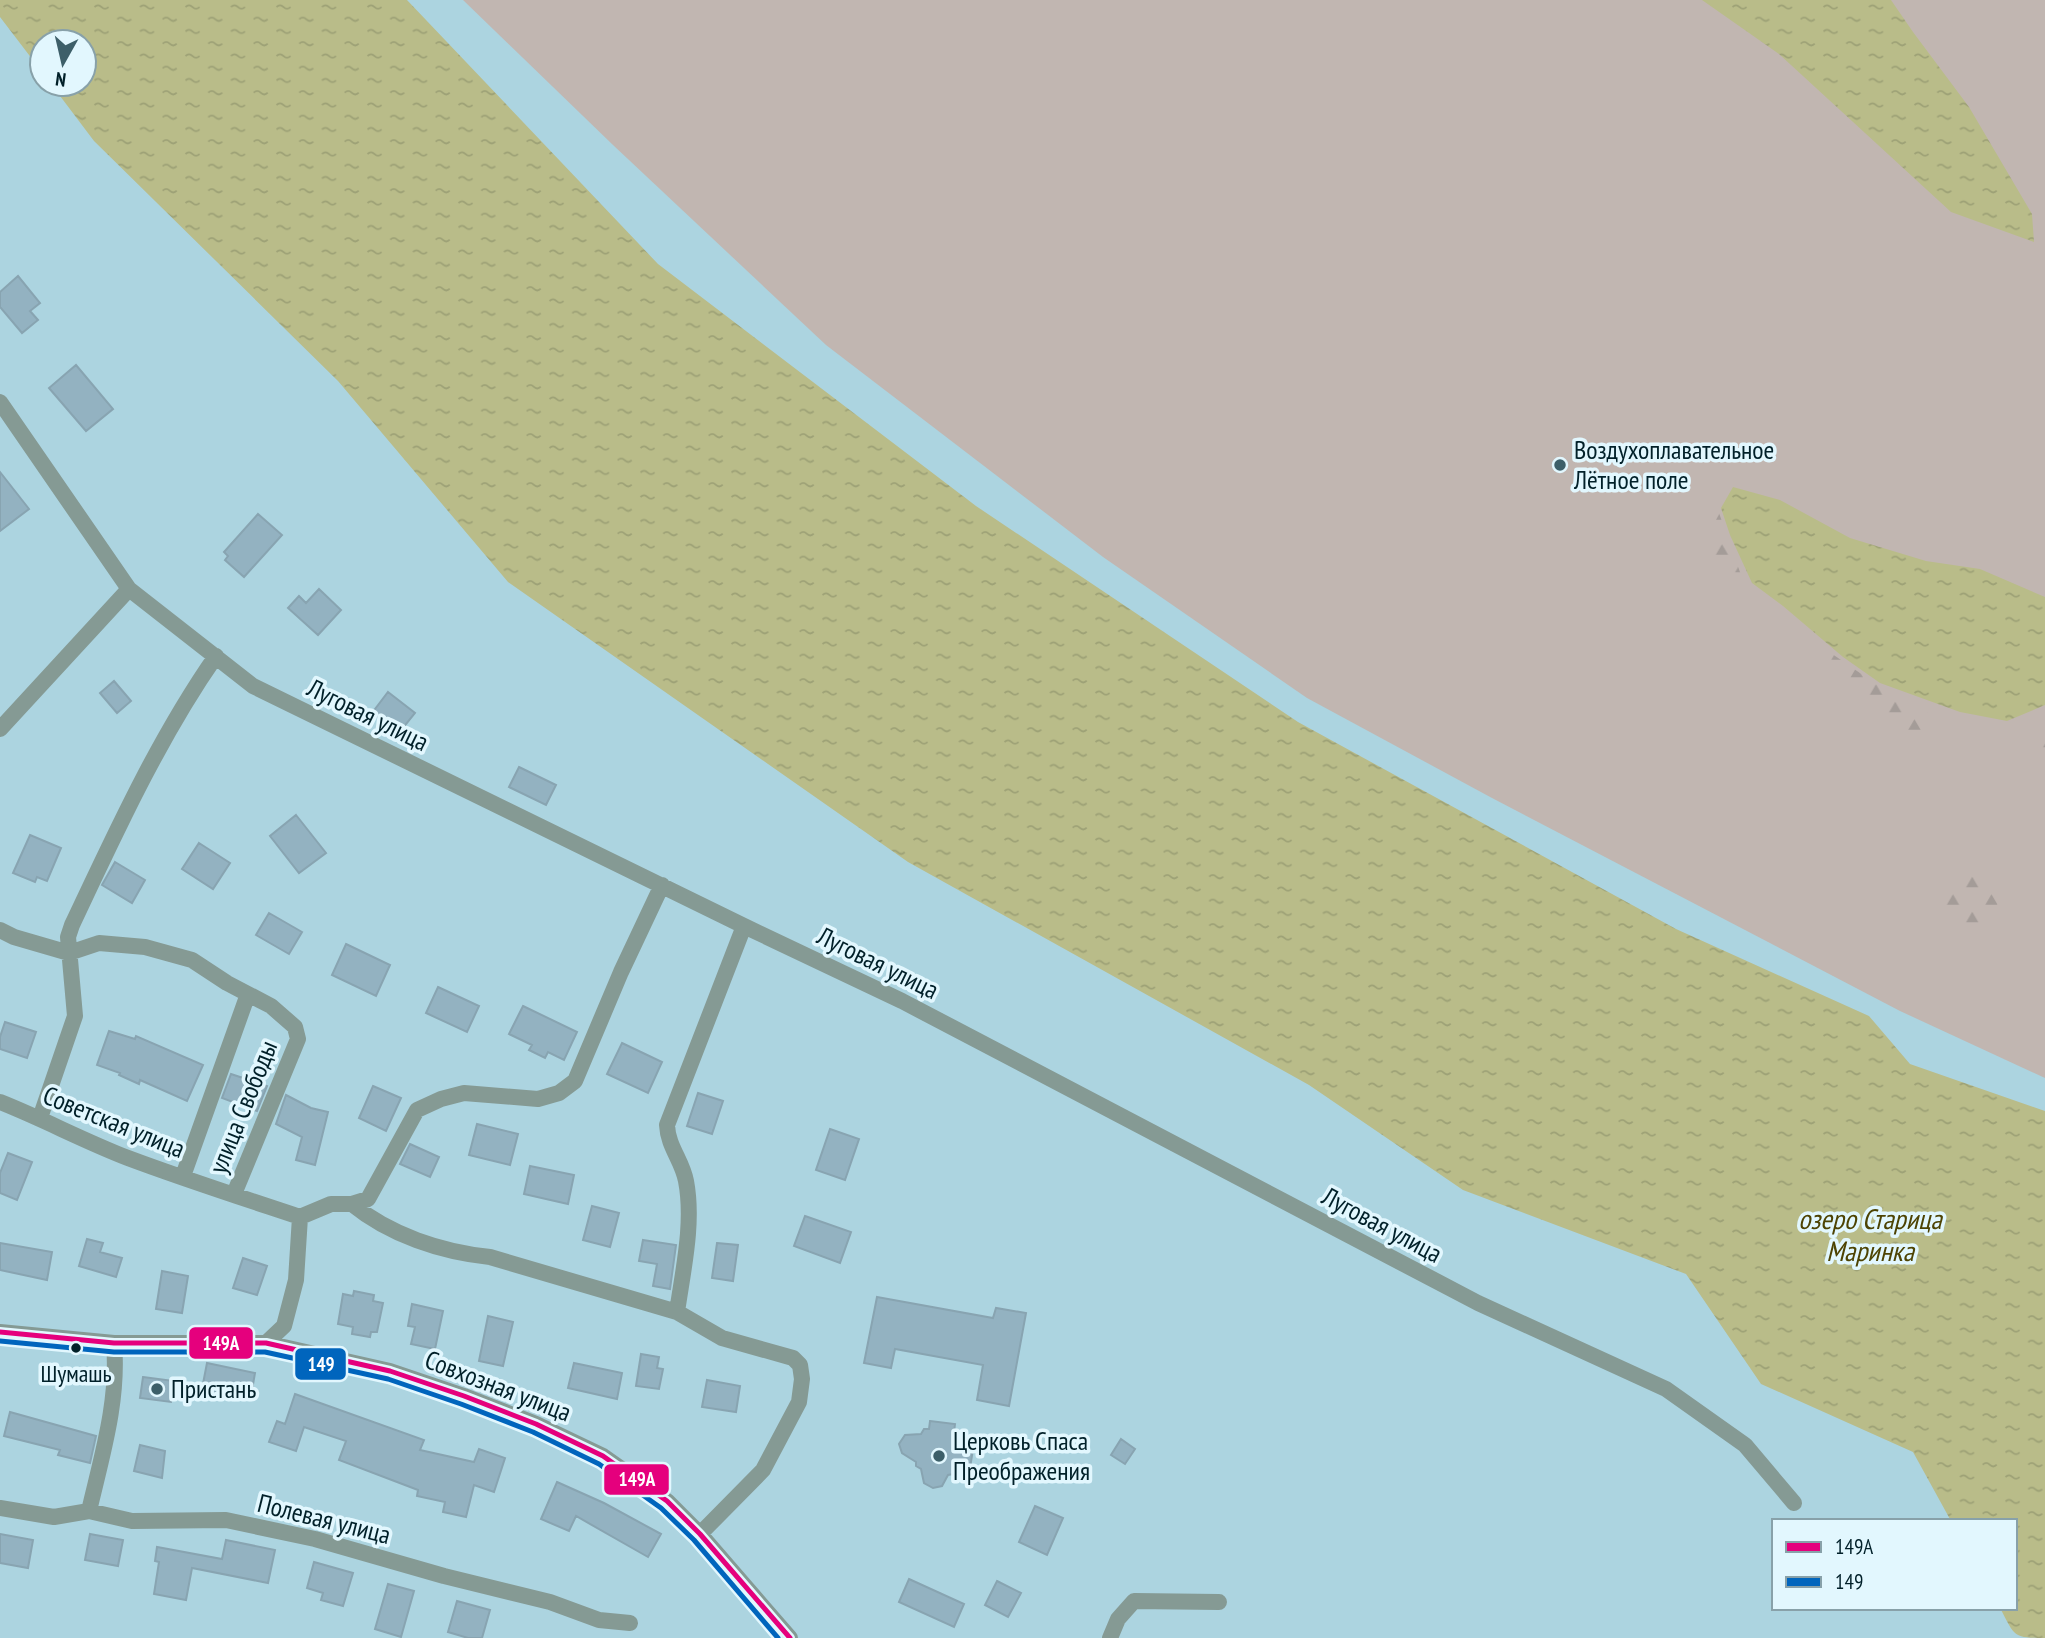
<svg xmlns="http://www.w3.org/2000/svg" width="2045" height="1638" viewBox="0 0 2045 1638" font-family="'PT Sans Narrow',sans-serif">
<style>
.green{fill:#c1b6b1}
.forest{fill:url(#forest-firs)}
.water{fill:url(#water-ripples)}
.building{fill:#93b2c1;stroke:#88a4b1;stroke-width:2}
.lines{fill:none;stroke-linecap:round;stroke-linejoin:round}
.street{stroke:#859a94;stroke-width:16}
.bus-1-casing{stroke:#e2f7fe;stroke-width:10}
.bus-2-casing{stroke:#e2f7fe;stroke-width:10}
.bus-1{stroke:#e5007d;stroke-width:5}
.bus-2{stroke:#0065bd;stroke-width:5}
.poi-dot{fill:#3d5f69;stroke:#e2f7fe;stroke-width:2.5}
.bus-dot{fill:#012029;stroke:#e2f7fe;stroke-width:2.5}
.labels{text-anchor:middle;stroke-width:7;stroke-linejoin:round;paint-order:stroke}
.bus-label{font-size:24px;fill:#012029;stroke:#e2f7fe}
.poi-label{font-size:26px;fill:#012029;stroke:#e2f7fe;text-anchor:start}
.street-label{font-size:26px;fill:#012029;stroke:#e2f7fe}
.water-label{font-size:28px;font-style:italic;fill:#4d4303;stroke:#e2f7fe}
.line-badge{stroke:#e2f7fe;stroke-width:2.5}
.badge-label{font-size:19px;text-anchor:middle;font-weight:bold;fill:#fff}
</style>
<defs>
<pattern id="forest-firs" width="22" height="20" patternUnits="userSpaceOnUse" patternTransform="scale(1.75)"><rect width="22" height="20" fill="#c1b6b1"/><path d="M5 1l3.5 6h-7zM16 11l3.5 6h-7z" fill="#a49c98"/></pattern>
<pattern id="water-ripples" width="26" height="14" patternUnits="userSpaceOnUse" patternTransform="scale(1.75)"><rect width="26" height="14" fill="#b9bc89"/><path d="M2 4q2-2 4 0t4 0M15 11q2-2 4 0t4 0" fill="none" stroke="#9da176"/></pattern>
</defs>
<rect width="100%" height="100%" fill="#acd4e0"/>
<!-- green -->
<path class="green" d="M 463,0 L 2045,0 L 2045,1078 L 1900,1011 L 1492,798 L 1307,698 L 1103,557 L 826,345 L 613,145 Z"/>
<!-- forest -->
<path class="forest" d="M 1719,513 L 1741,575 L 1722,572 C 1707,550 1707,537 1719,513 Z
M 1825,649 L 1889,693 L 1932,715 L 1928,729 L 1915,736 L 1867,709 L 1823,666 Z
M 2045,714 L 2045,760 L 2038,747 Z
M 1969,871 L 2003,879 L 1995,916 L 1970,929 L 1942,909 L 1942,878 Z"/>
<!-- water -->
<path class="water" d="M 0,0 L 407,0 L 658,264 L 976,506 L 1298,722 L 1676,929 L 1869,1016 L 1910,1064 L 2045,1111 L 2045,1638 C 2012,1638 2015,1636 2000,1608 L 2015,1608 L 2015,1521 L 1951,1521 L 1913,1452 L 1761,1384 L 1686,1274 L 1463,1190 L 1309,1085 L 908,862 L 508,582 L 338,381 L 94,141 L 51,84 L 84,84 L 84,42 L 42,42 L 42,72 L 0,17 Z
M 1702,0 L 1891,0 L 1913,32 L 1969,107 L 2032,214 L 2034,242 L 1951,212 L 1779,54 Z
M 1733,487 L 1780,500 L 1850,538 L 1926,561 L 1980,569 L 2045,597 L 2045,705 L 2007,721 L 1960,712 L 1880,683 L 1843,657 L 1783,606 L 1752,583 L 1730,535 L 1721,508 Z"/>
<!-- building -->
<path class="building" d="M 18,276 L 40,303 L 30,311 L 38,320 L 22,333 L 0,307 L 0,292 Z
M 76,365 L 113,409 L 86,431 L 49,388 Z
M 0,472 L 29,509 L 0,531 Z
M 258,514 L 282,535 L 244,577 L 225,560 L 228,556 L 224,552 Z
M 319,589 L 341,610 L 318,635 L 288,608 L 299,596 L 306,603 Z
M 114,681 L 131,701 L 117,713 L 100,693 Z
M 388,692 L 415,713 L 398,734 L 372,713 Z
M 519,767 L 556,785 L 546,805 L 509,787 Z
M 296,815 L 326,853 L 299,873 L 270,836 Z
M 30,835 L 61,848 L 47,881 L 37,877 L 35,882 L 13,873 Z
M 199,843 L 230,863 L 213,889 L 182,869 Z
M 115,862 L 145,880 L 132,903 L 102,885 Z
M 269,913 L 302,932 L 289,954 L 256,935 Z
M 346,944 L 390,965 L 376,996 L 332,975 Z
M 438,987 L 479,1006 L 467,1032 L 426,1013 Z
M 523,1006 L 577,1032 L 564,1060 L 548,1052 L 545,1058 L 529,1050 L 532,1045 L 509,1034 Z
M 5,1022 L 36,1032 L 27,1058 L 0,1049 L 0,1037 Z
M 109,1031 L 135,1039 L 136,1036 L 203,1065 L 187,1101 L 140,1080 L 139,1084 L 119,1075 L 120,1073 L 97,1065 Z
M 622,1043 L 662,1062 L 648,1093 L 607,1074 Z
M 231,1074 L 267,1086 L 257,1111 L 222,1098 Z
M 373,1086 L 401,1098 L 386,1131 L 359,1118 Z
M 698,1093 L 723,1101 L 712,1134 L 687,1126 Z
M 286,1095 L 311,1108 L 328,1112 L 315,1165 L 296,1160 L 302,1137 L 276,1124 Z
M 477,1124 L 518,1134 L 510,1165 L 469,1155 Z
M 830,1129 L 859,1139 L 845,1180 L 816,1170 Z
M 410,1144 L 439,1157 L 430,1177 L 400,1164 Z
M 8,1153 L 32,1162 L 17,1200 L 0,1193 L 0,1173 Z
M 530,1166 L 574,1175 L 568,1204 L 524,1194 Z
M 592,1206 L 619,1213 L 610,1247 L 583,1240 Z
M 805,1216 L 851,1232 L 840,1263 L 794,1246 Z
M 87,1239 L 103,1243 L 100,1252 L 122,1258 L 116,1277 L 79,1266 Z
M 643,1240 L 676,1245 L 670,1289 L 653,1286 L 657,1264 L 639,1261 Z
M 0,1243 L 52,1252 L 47,1280 L 0,1270 Z
M 717,1243 L 738,1245 L 733,1281 L 712,1278 Z
M 243,1258 L 267,1266 L 257,1295 L 233,1288 Z
M 162,1271 L 188,1276 L 182,1313 L 156,1309 Z
M 354,1291 L 374,1295 L 373,1301 L 383,1303 L 377,1332 L 371,1332 L 370,1337 L 352,1334 L 353,1327 L 338,1324 L 343,1294 L 353,1296 Z
M 877,1297 L 993,1318 L 996,1308 L 1026,1313 L 1009,1406 L 977,1400 L 983,1365 L 895,1349 L 891,1368 L 864,1363 Z
M 412,1304 L 443,1311 L 435,1349 L 411,1344 L 415,1327 L 408,1326 Z
M 488,1316 L 513,1322 L 503,1366 L 479,1361 Z
M 641,1354 L 659,1357 L 657,1368 L 663,1369 L 659,1389 L 636,1386 Z
M 207,1363 L 255,1373 L 251,1396 L 217,1389 L 216,1397 L 201,1394 Z
M 574,1363 L 622,1373 L 617,1399 L 568,1388 Z
M 143,1377 L 174,1381 L 171,1402 L 140,1398 Z
M 707,1380 L 740,1386 L 736,1412 L 702,1407 Z
M 295,1394 L 424,1440 L 420,1450 L 474,1462 L 479,1449 L 505,1458 L 494,1492 L 474,1485 L 466,1517 L 443,1512 L 445,1502 L 417,1496 L 418,1490 L 339,1460 L 346,1441 L 304,1427 L 296,1451 L 269,1442 L 277,1421 L 285,1424 Z
M 10,1412 L 96,1436 L 90,1463 L 58,1455 L 60,1450 L 4,1436 Z
M 930,1421 L 955,1424 L 954,1432 L 968,1442 L 974,1443 L 970,1468 L 959,1466 L 953,1474 L 948,1475 L 942,1486 L 933,1488 L 924,1483 L 921,1469 L 916,1466 L 916,1462 L 902,1453 L 899,1444 L 905,1435 L 921,1434 L 924,1429 L 929,1429 Z
M 1121,1439 L 1135,1449 L 1125,1464 L 1111,1455 Z
M 140,1445 L 165,1451 L 162,1478 L 134,1471 Z
M 557,1482 L 604,1503 L 661,1534 L 648,1557 L 576,1516 L 569,1531 L 541,1519 Z
M 1035,1506 L 1063,1518 L 1047,1555 L 1019,1542 Z
M 0,1534 L 33,1540 L 28,1568 L 0,1563 Z
M 90,1534 L 123,1540 L 118,1566 L 85,1560 Z
M 226,1540 L 275,1550 L 268,1583 L 192,1568 L 186,1600 L 154,1594 L 159,1562 L 155,1561 L 157,1547 L 222,1559 Z
M 314,1562 L 353,1573 L 343,1606 L 321,1600 L 323,1593 L 307,1588 Z
M 909,1579 L 964,1604 L 954,1627 L 899,1602 Z
M 997,1581 L 1021,1593 L 1008,1617 L 985,1605 Z
M 388,1584 L 414,1591 L 401,1637 L 375,1629 Z
M 457,1601 L 490,1610 L 482,1638 L 468,1638 L 448,1632 Z"/>
<g class="lines">
<!-- street -->
<path class="street" d="M 0,402 L 129,589 L 253,686 L 744,926 L 902,1001 L 1478,1303 L 1666,1389 L 1745,1445 L 1794,1503
M 0,729 L 129,589
M 0,930 L 14,937 L 69,953 L 99,943 L 145,947 L 192,960 L 227,983 L 271,1006 L 295,1027 L 298,1039 L 234,1194
M 0,1102 C 43,1119 84,1141 128,1158 C 184,1179 243,1198 300,1217 L 331,1204 L 352,1204 C 390,1235 441,1252 490,1257 L 677,1312
M 40,1118 L 75,1016 L 68,937 L 72,925 C 115,834 158,739 216,656
M 183,1176 L 248,994
M 352,1204 L 368,1199 L 417,1110 L 441,1099 L 464,1093 L 538,1099 L 559,1093 L 575,1081 L 621,972 L 662,885
M 0,1332 L 114,1343 L 266,1343 L 390,1371 L 464,1396 L 536,1424 L 603,1456 L 667,1501 L 700,1534 L 790,1638
M 266,1343 L 284,1326 L 296,1280 L 300,1217
M 0,1508 L 54,1517 L 89,1511 L 132,1521 L 226,1520 L 315,1539 L 444,1576 L 550,1602 L 599,1620 L 630,1623
M 89,1511 C 102,1455 119,1401 114,1343
M 700,1534 L 763,1470 L 799,1402 L 802,1379 L 800,1365 L 793,1358 L 722,1338 L 677,1312 C 683,1270 694,1223 686,1181 C 682,1160 668,1147 667,1125 L 744,926
M 1110,1638 L 1118,1619 L 1134,1601 L 1219,1602"/>
<!-- bus-1 casing -->
<g class="bus-1-casing">
<path id="bus-1" d="M 0,1332 L 114,1343 L 266,1343 L 390,1371 L 464,1396 L 536,1424 L 603,1456 L 667,1501 L 700,1534 L 790,1638"/>
</g>
<!-- bus-2 casing -->
<g class="bus-2-casing">
<path id="bus-2" d="M 0,1341 L 114,1352 L 265,1352 L 388,1379 L 461,1404 L 533,1432 L 599,1464 L 661,1508 L 694,1540 L 778,1638"/>
</g>
<!-- bus-1 -->
<use href="#bus-1" class="bus-1"/>
<!-- bus-2 -->
<use href="#bus-2" class="bus-2"/>
</g>
<!-- markers -->
<g class="poi-dot">
<circle cx="1560" cy="465" r="7"/>
<circle cx="157" cy="1389" r="7"/>
<circle cx="939" cy="1456" r="7"/>
</g>
<circle class="bus-dot" cx="76" cy="1348" r="6"/>
<g class="labels">
<!-- bus labels -->
<g class="bus-label">
<text x="76" y="1382">Шумашь</text>
</g>
<!-- poi labels -->
<g class="poi-label">
<text x="1574" y="459">Воздухоплавательное<tspan x="1574" dy="30">Лётное поле</tspan></text>
<text x="171" y="1398">Пристань</text>
<text x="953" y="1450">Церковь Спаса<tspan x="953" dy="30">Преображения</tspan></text>
</g>
<!-- street labels -->
<g class="street-label">
<text transform="translate(368 715) rotate(26)" y="9">Луговая улица</text>
<text transform="translate(878 963) rotate(26)" y="9">Луговая улица</text>
<text transform="translate(243 1107) rotate(-68)" y="9">улица Свободы</text>
<text transform="translate(114 1122) rotate(22)" y="9">Советская улица</text>
<text transform="translate(1382 1225) rotate(28)" y="9">Луговая улица</text>
<text transform="translate(498 1386) rotate(21)" y="9">Совхозная улица</text>
<text transform="translate(324 1519) rotate(14)" y="9">Полевая улица</text>
</g>
<!-- water labels -->
<g class="water-label">
<text x="1870" y="1229">озеро Старица<tspan x="1870" dy="32">Маринка</tspan></text>
</g>
</g>
<g class="line-badge">
<rect x="188" y="1326" width="66" height="34" rx="7" fill="#e5007d"/>
<rect x="294" y="1347" width="53" height="34" rx="7" fill="#0065bd"/>
<rect x="603" y="1463" width="67" height="33" rx="7" fill="#e5007d"/>
</g>
<g class="badge-label">
<text x="221" y="1350">149А</text>
<text x="321" y="1371">149</text>
<text x="637" y="1486">149А</text>
</g>
<!-- legend -->
<rect x="1772" y="1519" width="245" height="91" fill="#e2f7fe" stroke="#88a1a9" stroke-width="2"/>
<rect x="1786" y="1542" width="35" height="10" fill="#e5007d" stroke="#88a1a9" stroke-width="2"/>
<text x="1835" y="1554" font-size="21" fill="#012029">149А</text>
<rect x="1786" y="1577" width="35" height="10" fill="#0065bd" stroke="#88a1a9" stroke-width="2"/>
<text x="1835" y="1589" font-size="21" fill="#012029">149</text>
<!-- north arrow -->
<g transform="translate(63 63) rotate(188)"><circle r="33" fill="#e2f7fe" stroke="#88a1a9" stroke-width="2"/>
<path d="M0-5L12 26L0 18L-12 26Z" fill="#3d5f69"/>
<text y="-10" font-size="19" font-weight="bold" text-anchor="middle" fill="#012029">N</text>
</g>
</svg>
